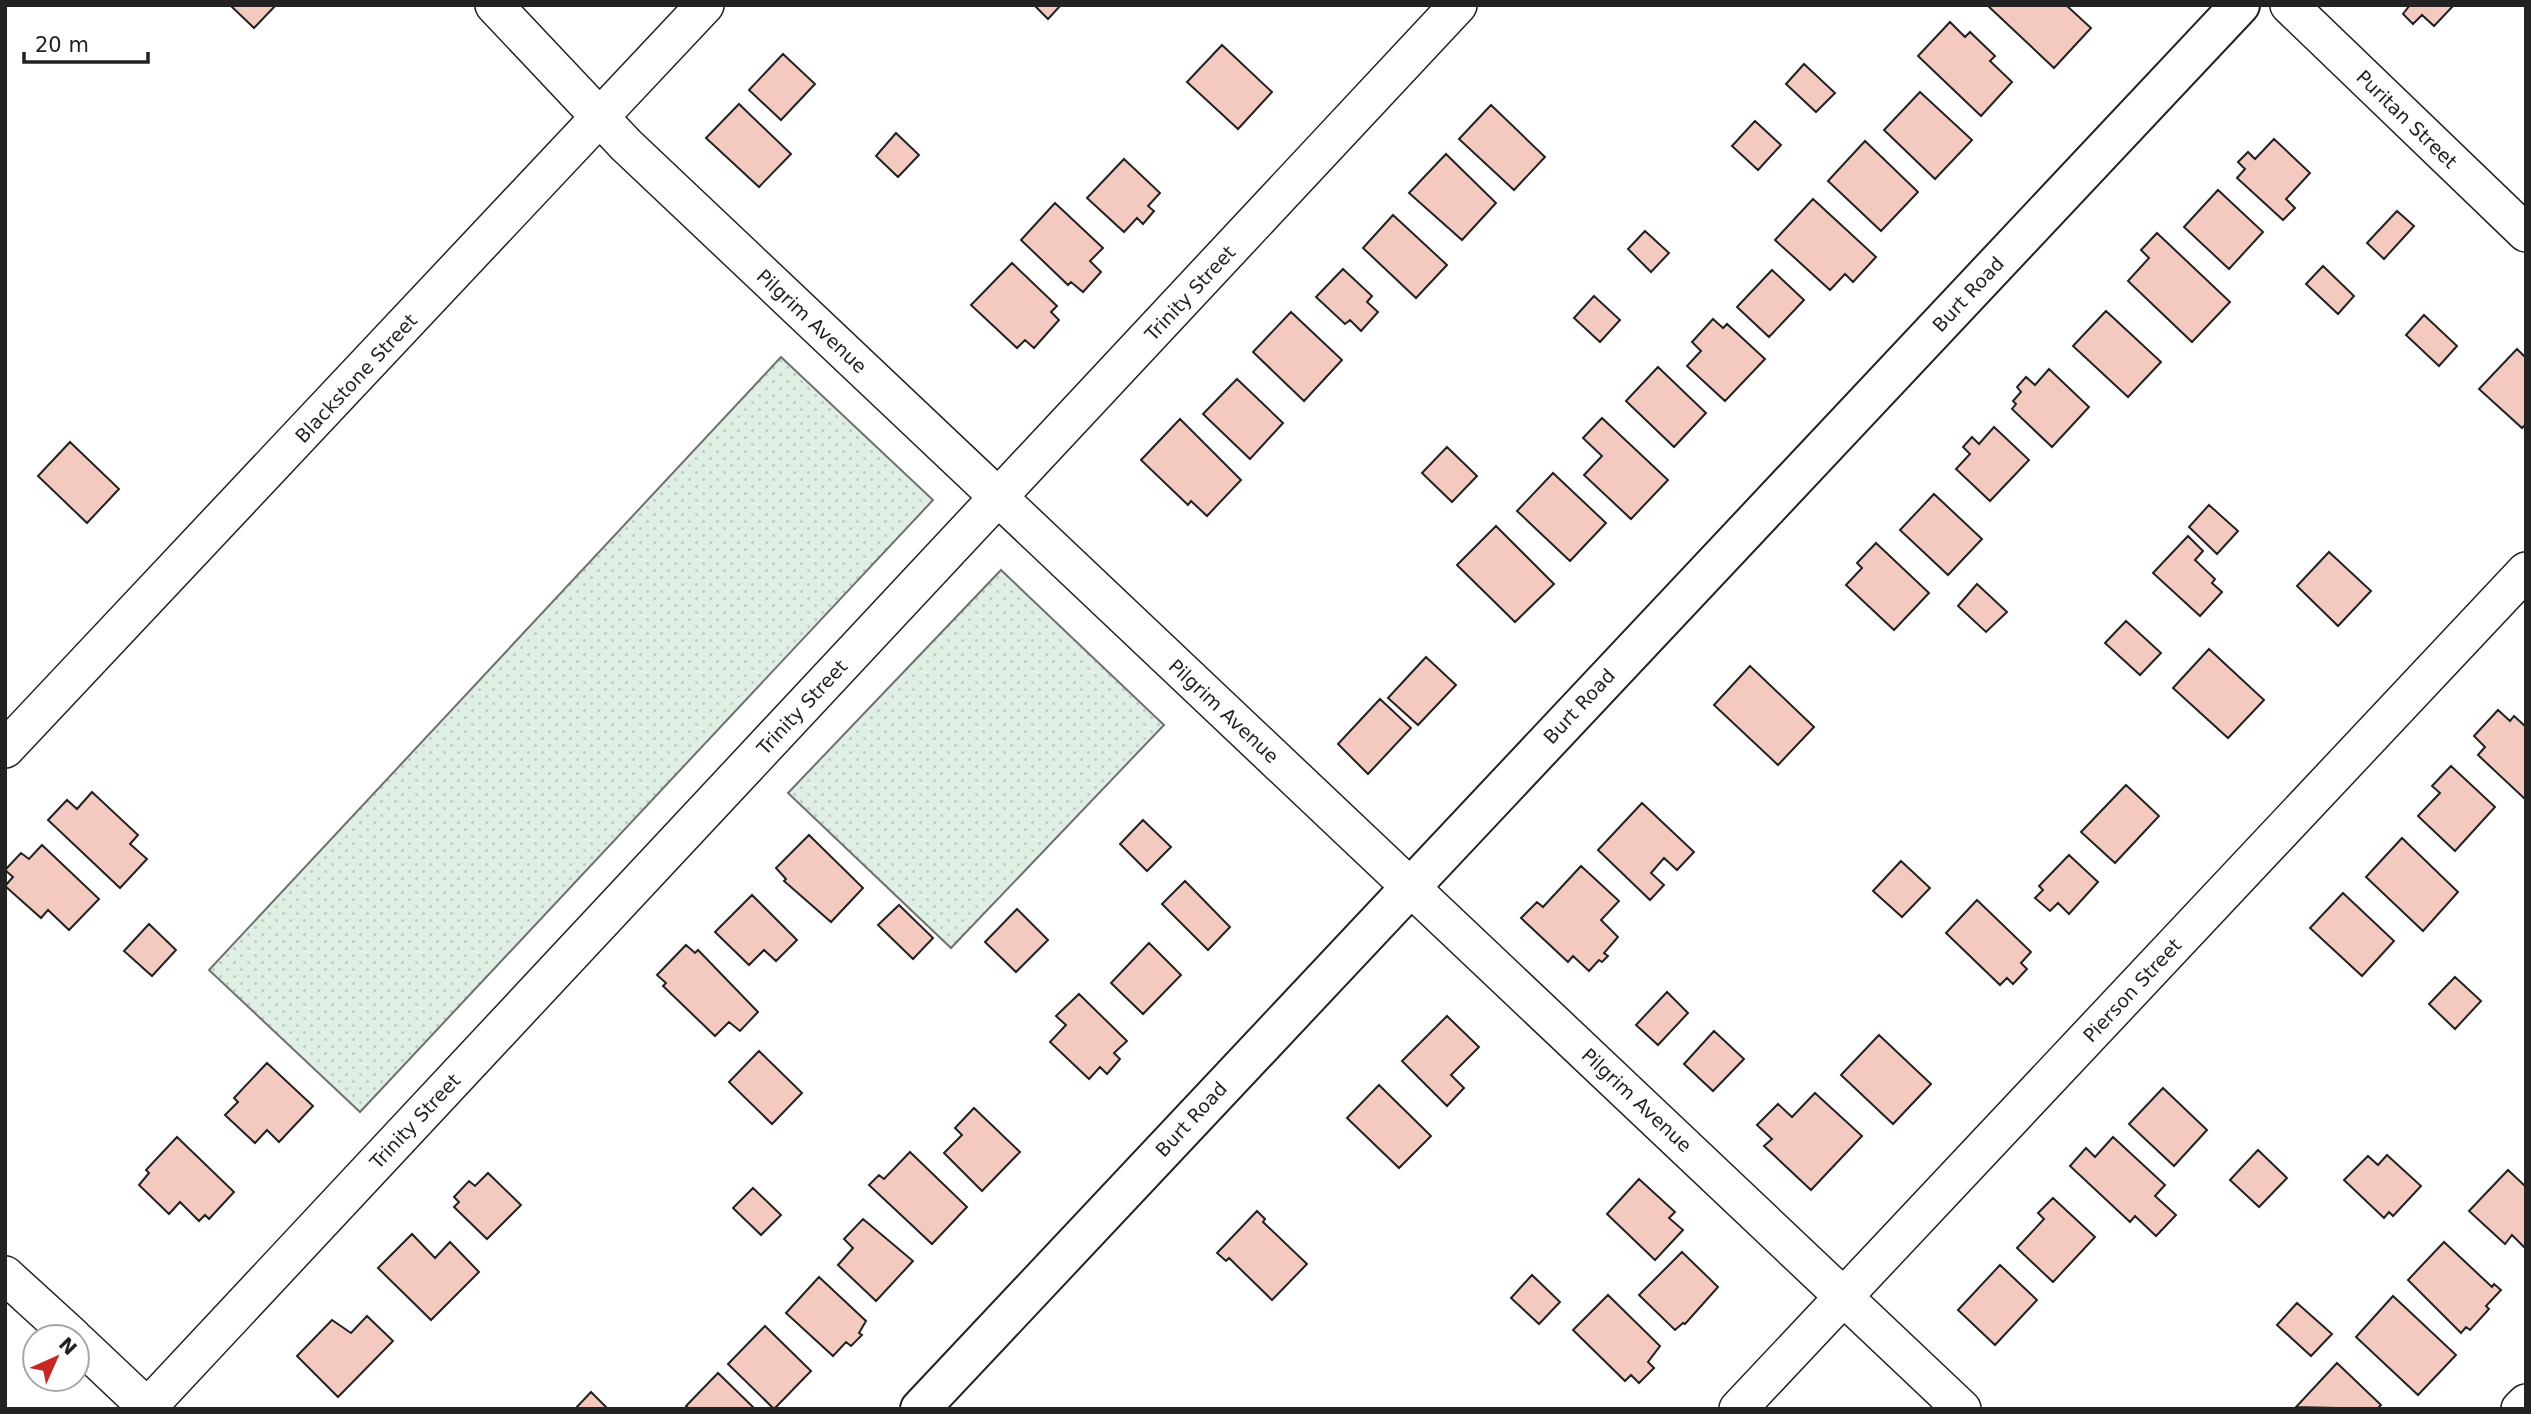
<svg xmlns="http://www.w3.org/2000/svg" width="2531" height="1414" viewBox="0 0 2531 1414" font-family="'DejaVu Sans',sans-serif">
<style>
.green{fill:url(#green-dots);stroke:#6f6f6f;stroke-width:2}
.building{fill:#f3c9c0;stroke:#222;stroke-width:2}
.lines{fill:none;stroke-linecap:round;stroke-linejoin:round}
.minor-casing{stroke:#222;stroke-width:40}
.tertiary-casing{stroke:#222;stroke-width:42}
.minor{stroke:#fff;stroke-width:37}
.tertiary{stroke:#fff;stroke-width:38}
.labels{text-anchor:middle;stroke-width:5;stroke-linejoin:round;paint-order:stroke}
.street-label{font-size:19px;fill:#222;stroke:#fff}
</style>
<defs>
<pattern id="green-dots" width="8" height="8" patternUnits="userSpaceOnUse" patternTransform="scale(1.75)"><rect width="8" height="8" fill="#e0efe3"/><path d="M2 2h.1M6 6h.1" fill="none" stroke="#c0cdc2" stroke-width="1.8" stroke-linecap="round"/></pattern>
</defs>
<rect width="100%" height="100%" fill="#fff"/>
<!-- green -->
<path class="green" d="M 781,357 L 933,500 L 360,1112 L 209,970 Z
M 1001,570 L 1164,725 L 951,948 L 788,793 Z"/>
<!-- building -->
<path class="building" d="M 230,5 L 276,5 L 254,28 Z
M 1034,5 L 1061,5 L 1048,19 Z
M 1987,5 L 2066,5 L 2091,28 L 2054,68 Z
M 2410,5 L 2454,5 L 2434,26 L 2422,15 L 2413,24 L 2403,14 Z
M 1950,22 L 1965,37 L 1970,32 L 1995,56 L 1990,61 L 2012,82 L 1981,116 L 1918,56 Z
M 1222,45 L 1272,92 L 1238,129 L 1187,82 Z
M 783,54 L 815,84 L 781,120 L 749,90 Z
M 1804,64 L 1835,93 L 1816,112 L 1786,84 Z
M 1920,92 L 1972,140 L 1935,179 L 1884,130 Z
M 739,104 L 791,154 L 759,187 L 706,138 Z
M 1491,105 L 1545,157 L 1514,190 L 1459,139 Z
M 1755,121 L 1781,145 L 1758,170 L 1732,146 Z
M 896,133 L 919,155 L 898,177 L 876,156 Z
M 2274,139 L 2310,173 L 2286,199 L 2295,208 L 2283,220 L 2237,178 L 2245,169 L 2238,162 L 2248,152 L 2255,159 Z
M 1865,141 L 1918,192 L 1881,231 L 1828,181 Z
M 1446,154 L 1496,203 L 1462,240 L 1409,193 Z
M 1124,159 L 1160,193 L 1148,206 L 1154,211 L 1143,224 L 1137,218 L 1124,232 L 1087,198 Z
M 2218,190 L 2263,232 L 2229,269 L 2184,227 Z
M 1813,199 L 1876,257 L 1853,282 L 1845,274 L 1830,290 L 1775,240 Z
M 1055,203 L 1103,248 L 1090,261 L 1101,272 L 1083,292 L 1071,282 L 1068,285 L 1021,240 Z
M 2397,211 L 2414,226 L 2384,259 L 2367,243 Z
M 1393,215 L 1447,265 L 1416,298 L 1363,248 Z
M 1645,231 L 1669,253 L 1651,272 L 1628,249 Z
M 2157,233 L 2230,302 L 2192,342 L 2128,281 L 2149,258 L 2141,250 Z
M 1012,263 L 1057,306 L 1051,312 L 1059,320 L 1034,348 L 1025,340 L 1017,348 L 971,305 Z
M 2323,266 L 2354,296 L 2338,314 L 2306,284 Z
M 1343,269 L 1372,296 L 1367,302 L 1378,312 L 1361,331 L 1350,320 L 1345,324 L 1316,297 Z
M 1772,270 L 1804,300 L 1769,337 L 1737,307 Z
M 1594,296 L 1620,320 L 1600,342 L 1574,318 Z
M 2106,311 L 2161,362 L 2128,397 L 2073,346 Z
M 1291,312 L 1342,360 L 1304,401 L 1253,352 Z
M 2424,315 L 2457,346 L 2439,366 L 2406,335 Z
M 1713,319 L 1723,328 L 1727,324 L 1765,359 L 1725,401 L 1687,366 L 1701,351 L 1692,342 Z
M 2517,349 L 2526,358 L 2526,424 L 2522,428 L 2479,389 Z
M 1658,367 L 1706,413 L 1674,447 L 1626,401 Z
M 2049,369 L 2089,407 L 2052,447 L 2012,409 L 2016,404 L 2013,401 L 2021,392 L 2017,387 L 2026,377 L 2035,385 Z
M 1237,379 L 1283,423 L 1250,459 L 1203,414 Z
M 1602,418 L 1668,480 L 1631,519 L 1584,475 L 1602,456 L 1583,438 Z
M 1180,419 L 1241,480 L 1207,516 L 1191,501 L 1188,505 L 1141,460 Z
M 1994,427 L 2029,460 L 1990,501 L 1956,469 L 1970,454 L 1963,447 L 1972,437 L 1979,444 Z
M 70,442 L 119,489 L 87,523 L 38,476 Z
M 1447,447 L 1477,476 L 1452,502 L 1422,473 Z
M 1553,473 L 1606,523 L 1570,561 L 1517,511 Z
M 1934,494 L 1982,539 L 1948,575 L 1900,530 Z
M 2209,505 L 2238,531 L 2217,554 L 2189,527 Z
M 1496,526 L 1554,584 L 1515,622 L 1457,565 Z
M 2188,536 L 2203,551 L 2195,560 L 2215,579 L 2212,583 L 2222,592 L 2200,616 L 2153,573 Z
M 1876,543 L 1929,593 L 1894,630 L 1846,585 L 1862,568 L 1857,563 Z
M 2329,552 L 2371,591 L 2338,626 L 2297,586 Z
M 1977,584 L 2007,612 L 1986,632 L 1958,606 Z
M 2126,621 L 2161,653 L 2140,675 L 2105,643 Z
M 2209,649 L 2264,700 L 2228,738 L 2173,688 Z
M 1426,657 L 1456,685 L 1418,725 L 1388,698 Z
M 1750,666 L 1814,727 L 1778,765 L 1714,705 Z
M 1380,699 L 1411,728 L 1368,774 L 1338,744 Z
M 2498,710 L 2510,721 L 2514,716 L 2526,727 L 2526,800 L 2478,755 L 2485,747 L 2474,736 Z
M 2451,766 L 2495,807 L 2455,851 L 2418,816 L 2440,793 L 2432,786 Z
M 2126,785 L 2159,816 L 2115,863 L 2081,832 Z
M 92,792 L 138,835 L 130,844 L 147,859 L 120,888 L 48,820 L 67,800 L 77,809 Z
M 1642,803 L 1694,852 L 1677,870 L 1664,858 L 1651,873 L 1664,885 L 1650,900 L 1598,850 Z
M 1143,820 L 1171,847 L 1147,871 L 1120,844 Z
M 809,835 L 863,888 L 831,922 L 784,881 L 786,879 L 776,868 Z
M 2402,838 L 2458,892 L 2423,931 L 2366,877 Z
M 42,845 L 99,899 L 69,930 L 48,910 L 41,918 L 5,886 L 13,877 L 5,870 L 21,853 L 29,859 Z
M 2069,855 L 2098,882 L 2069,914 L 2058,903 L 2050,911 L 2035,898 L 2043,890 L 2039,886 Z
M 1901,861 L 1930,888 L 1902,917 L 1873,891 Z
M 1581,866 L 1619,901 L 1601,920 L 1618,937 L 1604,953 L 1608,956 L 1602,962 L 1599,960 L 1589,971 L 1573,956 L 1568,962 L 1521,918 L 1537,902 L 1543,907 Z
M 1185,881 L 1230,927 L 1208,950 L 1162,904 Z
M 2343,893 L 2394,941 L 2362,976 L 2310,928 Z
M 752,895 L 797,940 L 776,961 L 764,950 L 749,965 L 715,932 Z
M 1977,900 L 2031,952 L 2021,963 L 2027,969 L 2013,984 L 2007,978 L 2000,985 L 1946,933 Z
M 899,905 L 933,938 L 913,959 L 878,925 Z
M 1017,909 L 1048,940 L 1016,972 L 985,942 Z
M 149,924 L 176,950 L 152,976 L 124,951 Z
M 1149,943 L 1181,975 L 1143,1014 L 1111,983 Z
M 686,945 L 695,953 L 698,950 L 758,1012 L 740,1031 L 729,1022 L 715,1036 L 663,986 L 666,983 L 657,975 Z
M 2455,977 L 2481,1001 L 2455,1029 L 2429,1004 Z
M 1667,992 L 1688,1013 L 1658,1045 L 1636,1025 Z
M 1079,994 L 1127,1041 L 1114,1053 L 1120,1059 L 1107,1074 L 1100,1067 L 1089,1079 L 1050,1042 L 1066,1025 L 1056,1016 Z
M 1447,1016 L 1479,1047 L 1451,1075 L 1464,1088 L 1447,1106 L 1402,1061 Z
M 1714,1031 L 1744,1059 L 1713,1091 L 1684,1064 Z
M 1879,1035 L 1931,1084 L 1893,1124 L 1841,1075 Z
M 759,1051 L 802,1093 L 772,1124 L 729,1082 Z
M 267,1063 L 313,1106 L 279,1142 L 267,1130 L 255,1143 L 225,1115 L 238,1102 L 234,1098 Z
M 1379,1085 L 1431,1136 L 1399,1168 L 1347,1118 Z
M 2163,1088 L 2207,1130 L 2174,1166 L 2129,1124 Z
M 1815,1093 L 1862,1136 L 1811,1190 L 1764,1146 L 1772,1139 L 1757,1125 L 1778,1104 L 1792,1117 Z
M 974,1108 L 1020,1152 L 982,1191 L 944,1153 L 962,1135 L 955,1128 Z
M 177,1137 L 234,1192 L 209,1219 L 205,1215 L 199,1221 L 180,1202 L 169,1214 L 139,1185 L 149,1173 L 146,1170 Z
M 2113,1137 L 2165,1185 L 2155,1196 L 2176,1215 L 2156,1236 L 2135,1216 L 2130,1222 L 2070,1166 L 2086,1148 L 2095,1157 Z
M 2258,1150 L 2287,1178 L 2259,1207 L 2230,1180 Z
M 910,1152 L 967,1207 L 932,1244 L 869,1185 L 879,1175 L 884,1179 Z
M 2387,1155 L 2421,1186 L 2393,1216 L 2389,1212 L 2384,1218 L 2344,1180 L 2368,1156 L 2378,1165 Z
M 2508,1170 L 2526,1187 L 2526,1249 L 2512,1235 L 2505,1244 L 2469,1211 Z
M 488,1173 L 521,1205 L 487,1239 L 454,1207 L 459,1202 L 454,1197 L 469,1181 L 475,1186 Z
M 1639,1179 L 1675,1212 L 1669,1218 L 1683,1230 L 1655,1260 L 1607,1214 Z
M 753,1188 L 781,1215 L 761,1235 L 733,1208 Z
M 2053,1198 L 2095,1237 L 2053,1282 L 2017,1248 L 2044,1219 L 2038,1213 Z
M 1257,1211 L 1265,1219 L 1263,1222 L 1307,1264 L 1272,1300 L 1229,1258 L 1226,1261 L 1217,1253 Z
M 863,1219 L 913,1261 L 876,1301 L 838,1265 L 853,1248 L 844,1239 Z
M 412,1234 L 435,1258 L 450,1242 L 479,1272 L 431,1320 L 378,1268 Z
M 2444,1242 L 2492,1287 L 2494,1284 L 2501,1290 L 2486,1306 L 2489,1309 L 2470,1330 L 2466,1327 L 2461,1333 L 2408,1280 Z
M 1682,1252 L 1718,1287 L 1685,1324 L 1683,1323 L 1675,1330 L 1639,1295 Z
M 2000,1265 L 2037,1300 L 1995,1345 L 1958,1310 Z
M 1532,1275 L 1560,1302 L 1539,1324 L 1511,1298 Z
M 819,1277 L 866,1321 L 859,1333 L 862,1335 L 851,1346 L 846,1342 L 833,1356 L 786,1313 Z
M 1608,1295 L 1660,1346 L 1648,1362 L 1654,1368 L 1639,1383 L 1631,1375 L 1625,1381 L 1573,1330 Z
M 2393,1296 L 2456,1355 L 2418,1395 L 2356,1337 Z
M 2297,1303 L 2332,1334 L 2311,1356 L 2277,1325 Z
M 367,1316 L 393,1341 L 338,1397 L 297,1356 L 332,1320 L 351,1333 Z
M 765,1326 L 811,1371 L 774,1409 L 728,1364 Z
M 2337,1363 L 2381,1405 L 2377,1409 L 2296,1407 Z
M 718,1373 L 755,1409 L 689,1409 L 686,1406 Z
M 591,1392 L 608,1409 L 575,1409 Z"/>
<g class="lines">
<!-- minor casing -->
<g class="minor-casing">
<path id="minor" d="M 494,5 L 626,145 L 1962,1409
M 2289,5 L 2526,233
M 5,749 L 705,5
M 5,1275 L 73,1337
M 77,1341 L 149,1409
M 146,1409 L 1458,5
M 1738,1409 L 2526,571
M 2520,1409 L 2526,1403"/>
</g>
<!-- tertiary casing -->
<g class="tertiary-casing">
<path id="tertiary" d="M 920,1409 L 2240,5"/>
</g>
<!-- minor -->
<use href="#minor" class="minor"/>
<!-- tertiary -->
<use href="#tertiary" class="tertiary"/>
</g>
<g class="labels">
<!-- street labels -->
<g class="street-label">
<text transform="translate(2407 119) rotate(44)" y="7">Puritan Street</text>
<text transform="translate(1190 293) rotate(-47)" y="7">Trinity Street</text>
<text transform="translate(1968 294) rotate(-47)" y="7">Burt Road</text>
<text transform="translate(812 321) rotate(43)" y="7">Pilgrim Avenue</text>
<text transform="translate(356 378) rotate(-47)" y="7">Blackstone Street</text>
<text transform="translate(1579 706) rotate(-47)" y="7">Burt Road</text>
<text transform="translate(802 707) rotate(-47)" y="7">Trinity Street</text>
<text transform="translate(1224 711) rotate(43)" y="7">Pilgrim Avenue</text>
<text transform="translate(2132 990) rotate(-47)" y="7">Pierson Street</text>
<text transform="translate(1637 1100) rotate(43)" y="7">Pilgrim Avenue</text>
<text transform="translate(1191 1119) rotate(-47)" y="7">Burt Road</text>
<text transform="translate(415 1121) rotate(-47)" y="7">Trinity Street</text>
</g>
</g>
<!-- border -->
<rect width="2531" height="1414" fill="none" stroke="#222222" stroke-width="14"/>
<!-- north arrow -->
<g transform="translate(56 1358) rotate(45)"><circle r="33" fill="#ffffff" stroke="#a7a7a7" stroke-width="2"/>
<path d="M0-5L12 26L0 18L-12 26Z" fill="#c62828"/>
<text y="-10" font-size="19" font-weight="bold" text-anchor="middle" fill="#222222">N</text>
</g>
<!-- scale -->
<path d="M24 52v10h124v-10" fill="none" stroke="#222222" stroke-width="3.5"/>
<text x="35" y="52" font-size="21" fill="#222222" stroke="#ffffff" stroke-width="5" paint-order="stroke">20 m</text>
</svg>
